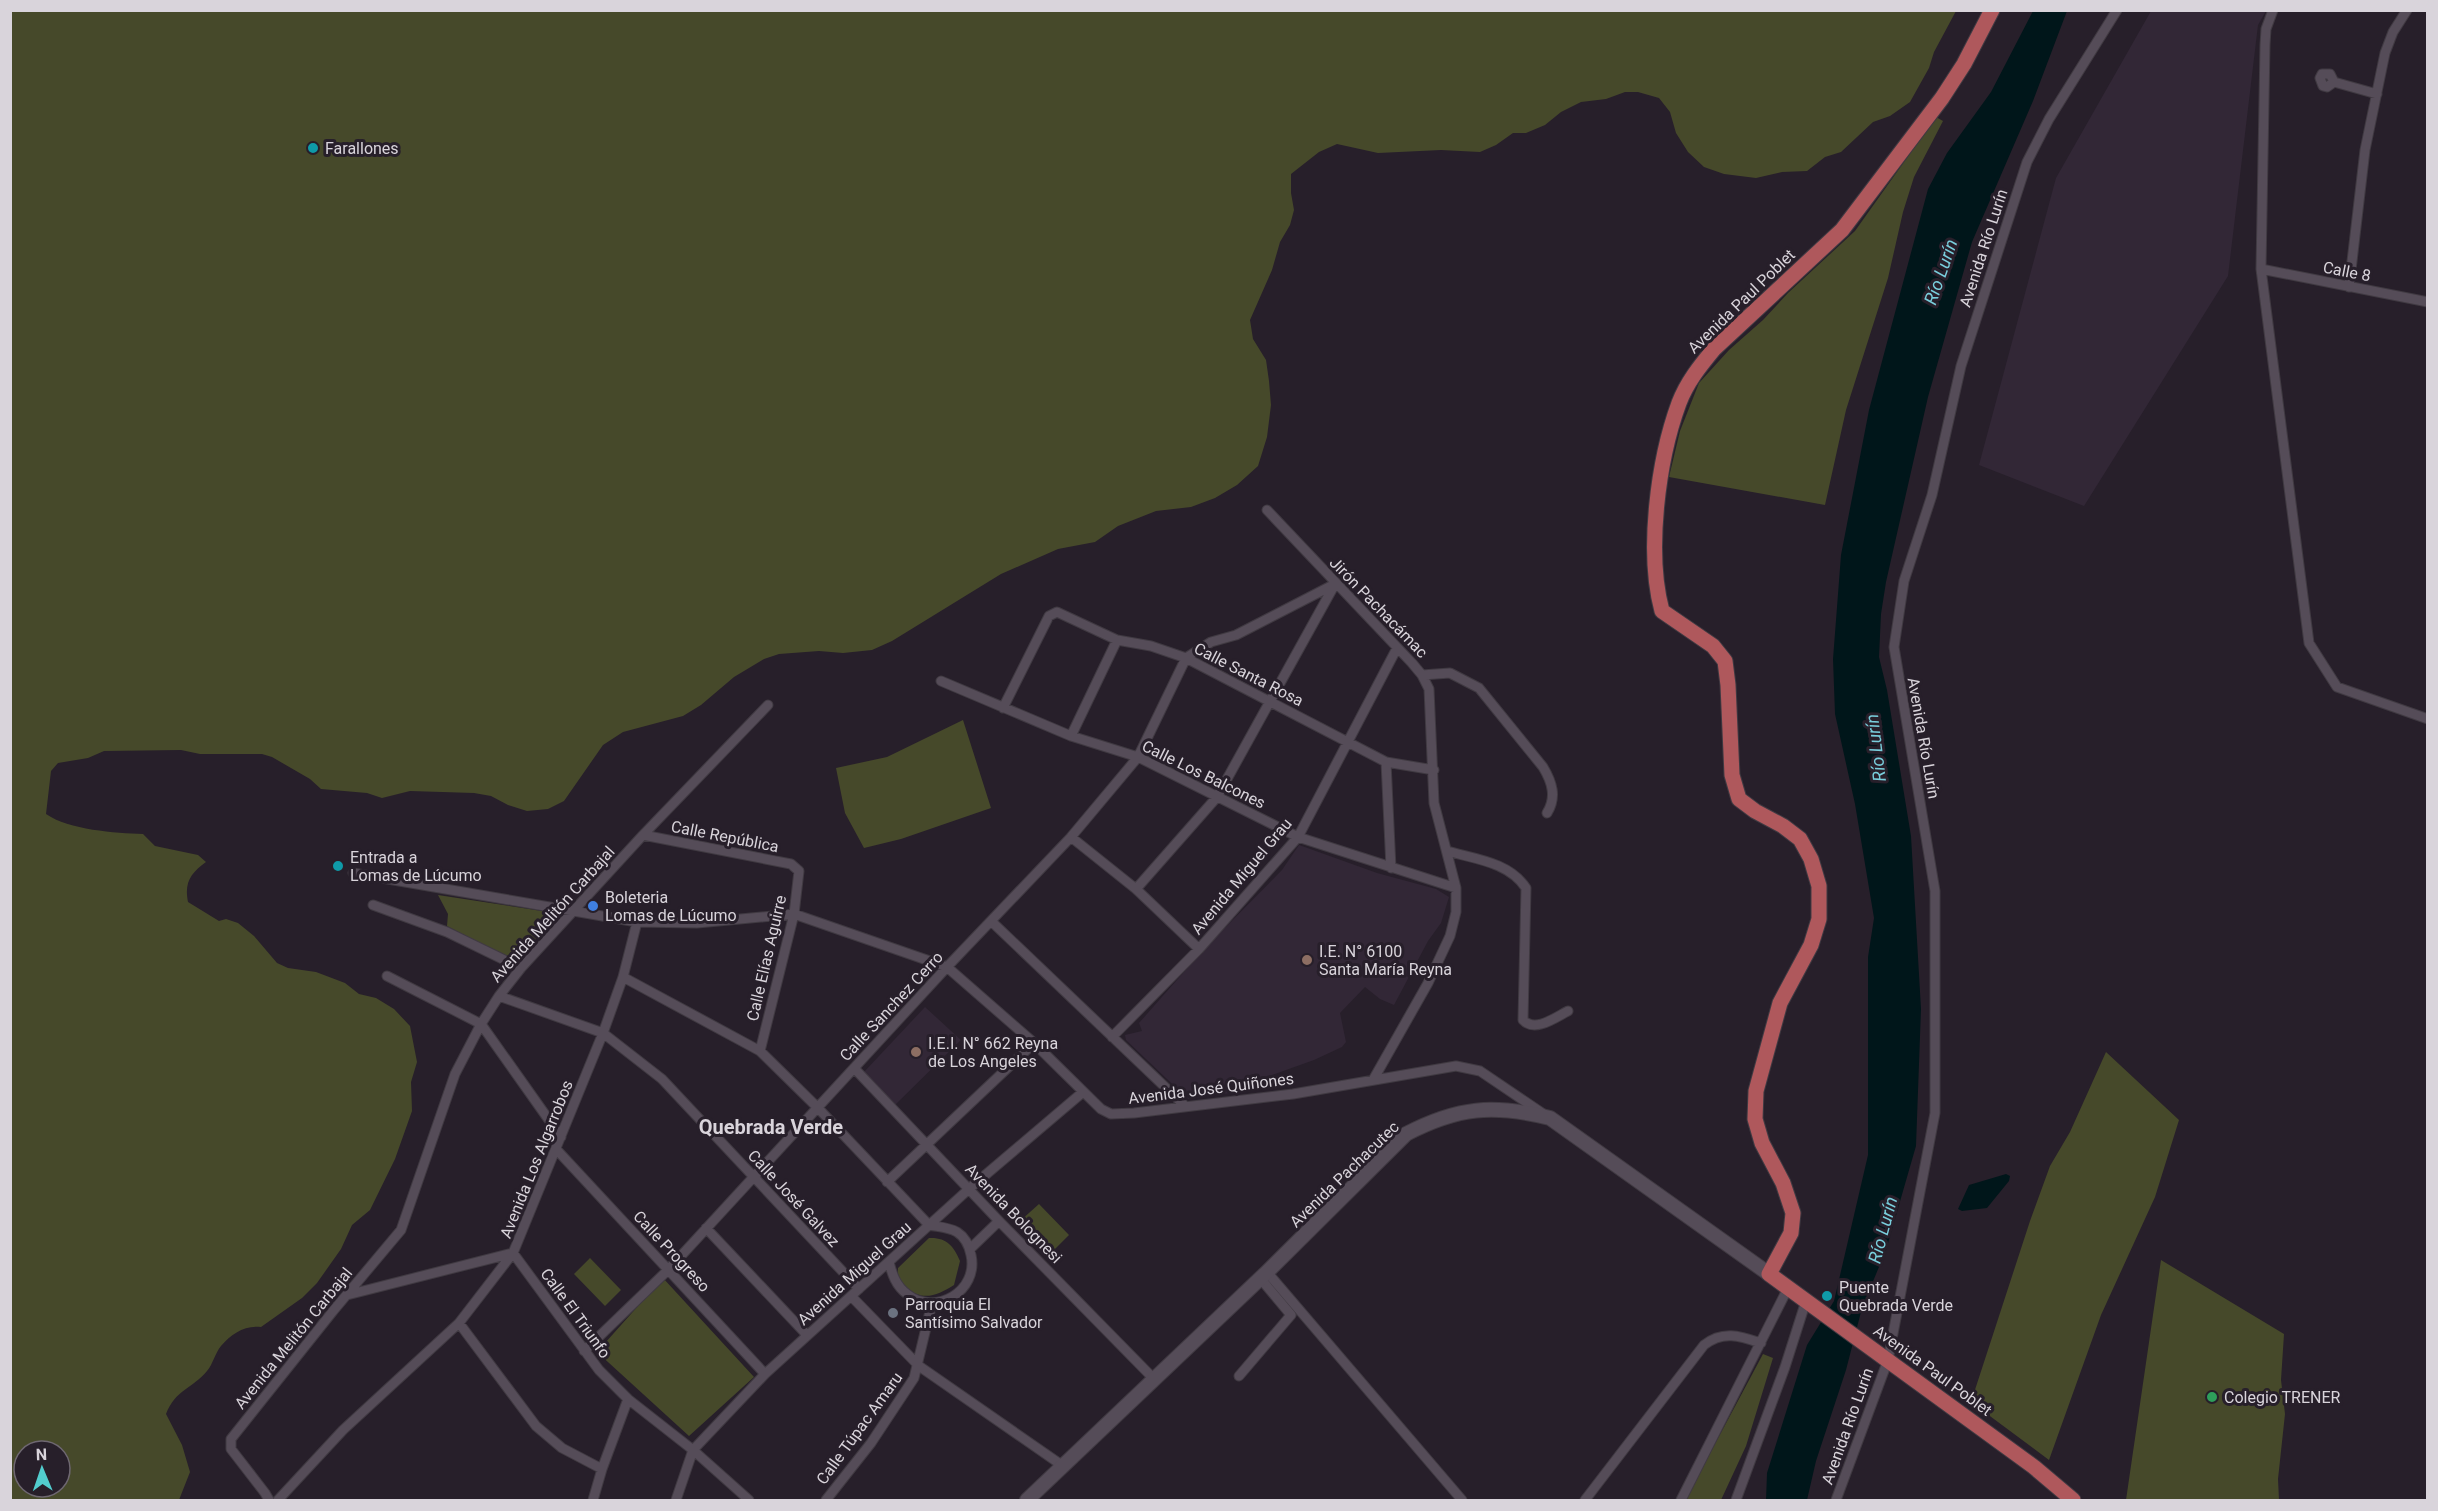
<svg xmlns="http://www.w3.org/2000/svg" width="2438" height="1511" viewBox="0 0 2438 1511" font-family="Roboto,sans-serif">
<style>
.built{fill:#322736}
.green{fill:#46492a;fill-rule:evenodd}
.water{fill:#00161a}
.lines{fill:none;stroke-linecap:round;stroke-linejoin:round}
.minor-casing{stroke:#403a42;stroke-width:11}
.secondary-casing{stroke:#403a42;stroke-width:16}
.primary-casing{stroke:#403a42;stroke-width:17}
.minor{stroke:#554c58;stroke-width:9}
.secondary{stroke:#554c58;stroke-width:14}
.primary{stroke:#af585c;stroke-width:15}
.culture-dot{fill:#0f9aa8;stroke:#271f2a;stroke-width:2}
.shop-dot{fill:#3f7fe0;stroke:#271f2a;stroke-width:2}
.education-dot{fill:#8d6e63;stroke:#271f2a;stroke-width:2}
.worship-dot{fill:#6b7280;stroke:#271f2a;stroke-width:2}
.leisure-dot{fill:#2e9e5b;stroke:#271f2a;stroke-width:2}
.labels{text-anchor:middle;stroke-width:6;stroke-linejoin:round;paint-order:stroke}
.poi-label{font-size:16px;fill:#d9d4db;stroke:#271f2a;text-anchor:start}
.street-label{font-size:16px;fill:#d9d4db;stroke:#271f2a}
.water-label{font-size:18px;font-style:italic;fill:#79cedc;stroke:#271f2a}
.quarter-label{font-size:20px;font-weight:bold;fill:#d9d4db;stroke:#271f2a}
</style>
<rect width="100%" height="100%" fill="#271f2a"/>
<!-- built -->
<path class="built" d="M 2151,11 L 2266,11 L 2258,25 L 2228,276 L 2084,506 L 1979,465 L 2056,178 Z
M 1299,845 L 1377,873 L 1436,889 L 1449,897 L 1441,923 L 1428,941 L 1394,1005 L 1380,999 L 1365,987 L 1340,1013 L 1346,1042 L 1342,1047 L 1314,1060 L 1258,1080 L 1244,1091 L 1188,1099 L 1126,1040 L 1125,1035 L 1142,1031 L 1139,1023 L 1206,947 L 1282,870 Z
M 925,1007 L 961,1040 L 895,1105 L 864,1072 Z"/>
<!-- green -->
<path class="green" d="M 10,11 L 11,10 L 1956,11 L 1934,52 L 1929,68 L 1910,102 L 1890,116 L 1873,122 L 1841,152 L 1825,157 L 1807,171 L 1782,172 L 1756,178 L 1724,174 L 1704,167 L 1688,152 L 1676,133 L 1670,112 L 1659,98 L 1638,92 L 1625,92 L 1606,99 L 1581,102 L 1561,112 L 1545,125 L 1526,133 L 1513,133 L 1496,145 L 1480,152 L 1441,150 L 1378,153 L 1337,144 L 1319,152 L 1291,174 L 1291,193 L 1294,210 L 1290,225 L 1280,242 L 1272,270 L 1250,320 L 1253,339 L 1266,360 L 1269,381 L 1271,405 L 1267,437 L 1258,466 L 1237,485 L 1215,498 L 1191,507 L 1156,511 L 1118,526 L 1095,542 L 1058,549 L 1001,574 L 892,641 L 872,650 L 843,653 L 819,651 L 779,654 L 764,659 L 734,677 L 701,705 L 683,716 L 623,732 L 603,745 L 564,801 L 548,809 L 527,811 L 508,805 L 491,796 L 474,793 L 410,791 L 382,798 L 367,793 L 321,789 L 310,779 L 272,757 L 262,754 L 200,754 L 181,750 L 104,751 L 88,758 L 58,763 L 51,771 L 46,814 C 69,830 115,833 143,834 L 155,846 L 198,855 L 206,862 C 191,873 184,882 188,902 L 219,921 L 226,919 L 238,923 L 254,936 L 277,963 L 288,968 L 316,972 L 345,983 L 359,994 L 376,998 L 394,1009 L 410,1026 L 417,1062 L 411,1082 L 412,1111 L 395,1159 L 370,1210 L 352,1225 L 341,1249 L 317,1283 L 302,1298 L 261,1327 C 245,1325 231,1334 221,1346 C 215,1353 213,1364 207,1371 C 192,1389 176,1389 166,1414 L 182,1445 L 190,1472 L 179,1500 L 11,1500 ZM 24,1451 L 60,1451 L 60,1487 L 24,1487 Z
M 1936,117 L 1943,121 L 1914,177 L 1903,212 L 1888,278 L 1846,410 L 1825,505 L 1669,477 L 1680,431 L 1699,383 L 1729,350 L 1763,320 L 1788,293 L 1855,231 Z
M 963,720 L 991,808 L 901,839 L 864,848 L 845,813 L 836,768 L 887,757 Z
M 438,895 L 555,913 L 557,915 L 516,962 L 447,926 L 448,914 Z
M 2106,1052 L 2179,1120 L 2155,1197 L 2101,1315 L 2049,1460 L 1971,1402 L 2030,1221 L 2050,1166 L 2070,1132 Z
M 1039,1204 L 1069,1235 L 1051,1253 L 1020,1221 Z
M 929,1238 C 946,1237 954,1246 960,1261 L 954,1285 C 938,1295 923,1302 907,1288 C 900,1282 897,1277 898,1268 Z
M 590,1258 L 621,1290 L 605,1306 L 574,1274 Z
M 2161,1260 L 2284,1334 L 2281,1380 L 2285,1414 L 2278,1479 L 2279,1500 L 2126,1500 Z
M 663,1278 L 754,1377 L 689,1436 L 597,1352 Z
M 1763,1354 L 1773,1358 L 1746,1446 L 1721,1500 L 1685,1500 Z"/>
<!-- water -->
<path class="water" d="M 2033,11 L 2067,11 L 2033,101 L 1972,242 L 1928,397 L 1886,582 L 1881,614 L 1879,657 L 1887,690 L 1911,836 L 1921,1009 L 1916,1146 L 1886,1250 L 1862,1308 L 1846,1370 L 1816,1461 L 1807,1500 L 1766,1500 L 1767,1473 L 1807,1345 L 1834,1301 L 1868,1155 L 1868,957 L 1874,918 L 1855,804 L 1835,714 L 1833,659 L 1841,555 L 1869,410 L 1928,189 L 1947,153 L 1991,92 Z
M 2006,1174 L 2010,1176 L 2009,1181 L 1987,1208 L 1962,1211 L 1958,1209 L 1969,1185 Z"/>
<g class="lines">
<!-- minor casing -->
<g class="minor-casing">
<path id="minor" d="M 2273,10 L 2266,29 L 2265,45 L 2261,269 L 2309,643 L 2337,687 L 2428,719
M 2334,82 L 2330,74 L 2322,74 L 2320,78 L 2323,86 L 2327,87 L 2334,82 L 2377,94
M 2261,269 L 2428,302
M 2349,287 L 2365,150 L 2385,53 L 2393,32 L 2407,10
M 1267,510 L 1412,663 L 1422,675 L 1429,689 L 1434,803 L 1456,888 L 1456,912 L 1450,936 L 1428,983 L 1373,1080
M 1422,675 L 1450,673 L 1479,688 L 1543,767 C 1552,782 1557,797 1547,813
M 941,681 L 1071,736 L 1138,757 L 1298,837 L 1456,888
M 1003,708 L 1049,616 L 1057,612 L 1117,640 L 1151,646 L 1186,658 L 1386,762 L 1434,770
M 1071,736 L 1117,640
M 1386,762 L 1391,868
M 643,835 L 791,864 L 799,871 L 794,914 L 760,1051
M 1071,837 L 1136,889 L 1199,949
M 1447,851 C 1475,859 1509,862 1526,888 L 1523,1020 C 1535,1033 1556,1017 1568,1011
M 353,873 L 637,922 L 697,923 L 794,914 L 947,967 L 1034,1043 L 1101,1109 L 1111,1114 L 1134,1113 L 1293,1094 L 1456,1066 L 1480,1071 L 1545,1115
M 1136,889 L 1217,797 L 1335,584
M 373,905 L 447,932 L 521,968
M 991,921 L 1185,1106
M 387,976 L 481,1024 L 561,1137
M 623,977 L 760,1051 L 817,1107 L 929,1225 C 939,1227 948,1227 957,1232 C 965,1237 969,1245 971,1255 C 979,1291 935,1317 907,1294 C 896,1286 892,1274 889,1262
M 499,996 L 603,1033 L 662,1079 L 859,1289
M 1112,1037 L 1199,949 L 1298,837 L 1397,648
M 854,1068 L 999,1221 L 1154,1379
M 556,1149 L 765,1374
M 887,1182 L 1034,1043
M 706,1228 L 807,1335
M 970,1249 L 999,1221
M 1267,1272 L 1462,1500
M 347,1295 L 513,1253 L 599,1370 L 628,1399 L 693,1450 L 749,1500
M 851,1296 L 919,1366 L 1063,1466
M 459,1323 L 536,1426 L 562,1448 L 602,1469
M 584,1351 L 668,1270 L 947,967 L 1071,837 L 1138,757 L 1186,658 L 1211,642 L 1236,635 L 1335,584
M 1239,1376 L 1291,1315 L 1260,1278
M 269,1500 L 265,1493 L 231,1449 L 231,1439 L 333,1311 L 401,1230 L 455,1074 L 481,1024 L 499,996 L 521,968 L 643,835 L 768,705
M 278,1500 L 343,1430 L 459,1323 L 513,1253 L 603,1033 L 623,977 L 637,922
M 593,1500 L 602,1469 L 628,1399
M 676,1500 L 693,1450 L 765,1374 L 970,1188 L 1083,1092
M 826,1500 L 871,1443 L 914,1378 L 932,1303
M 1585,1500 L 1704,1345 C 1723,1330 1740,1336 1761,1343
M 1681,1500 L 1788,1288
M 1736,1500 L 1785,1367 L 1806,1301
M 1836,1500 L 1888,1360 L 1935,1113 L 1935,891 L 1894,647 L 1904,581 L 1932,495 L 1961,366 L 2027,162 L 2049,119 L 2117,10"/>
</g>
<!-- secondary casing -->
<g class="secondary-casing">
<path id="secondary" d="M 1027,1500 L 1267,1272 L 1406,1134 C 1458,1107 1493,1104 1550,1118 L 1769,1274"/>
</g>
<!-- primary casing -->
<g class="primary-casing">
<path id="primary" d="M 1992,10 L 1964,64 L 1942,98 L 1842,230 L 1714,349 C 1700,366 1687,382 1679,403 C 1658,460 1646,552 1662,611 L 1713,646 L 1725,661 L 1728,685 L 1732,775 L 1739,799 L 1755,811 L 1783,826 L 1800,839 L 1811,859 L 1819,886 L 1819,919 L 1811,945 L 1780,1003 L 1756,1091 L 1755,1119 L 1762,1143 L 1783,1183 L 1793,1213 L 1791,1233 L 1769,1274 L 2034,1467 L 2073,1500"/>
</g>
<!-- minor -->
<use href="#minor" class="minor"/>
<!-- secondary -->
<use href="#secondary" class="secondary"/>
<!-- primary -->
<use href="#primary" class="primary"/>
</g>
<!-- markers -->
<g class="culture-dot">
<circle cx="313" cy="148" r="6"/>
<circle cx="338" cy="866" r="6"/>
<circle cx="1827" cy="1296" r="6"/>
</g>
<circle class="shop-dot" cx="593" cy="906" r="6"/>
<g class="education-dot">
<circle cx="1307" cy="960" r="6"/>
<circle cx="916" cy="1052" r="6"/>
</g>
<circle class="worship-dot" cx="893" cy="1313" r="6"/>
<circle class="leisure-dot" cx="2212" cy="1397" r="6"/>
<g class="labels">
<!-- poi labels -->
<g class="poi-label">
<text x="325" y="154">Farallones</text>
<text x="350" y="863">Entrada a<tspan x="350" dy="18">Lomas de Lúcumo</tspan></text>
<text x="605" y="903">Boleteria<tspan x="605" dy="18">Lomas de Lúcumo</tspan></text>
<text x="1319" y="957">I.E. N° 6100<tspan x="1319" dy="18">Santa María Reyna</tspan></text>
<text x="928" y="1049">I.E.I. N° 662 Reyna<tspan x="928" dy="18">de Los Angeles</tspan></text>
<text x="1839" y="1293">Puente<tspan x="1839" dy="18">Quebrada Verde</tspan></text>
<text x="905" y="1310">Parroquia El<tspan x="905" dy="18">Santísimo Salvador</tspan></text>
<text x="2224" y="1403">Colegio TRENER</text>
</g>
<!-- street labels -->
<g class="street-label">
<text transform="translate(1983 248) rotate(-72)" y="6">Avenida Río Lurín</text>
<text transform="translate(2347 271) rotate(11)" y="6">Calle 8</text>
<text transform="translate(1741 301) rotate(-44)" y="6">Avenida Paul Poblet</text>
<text transform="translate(1379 607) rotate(46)" y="6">Jirón Pachacámac</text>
<text transform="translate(1249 674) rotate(27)" y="6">Calle Santa Rosa</text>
<text transform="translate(1924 738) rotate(80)" y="6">Avenida Río Lurín</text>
<text transform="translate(1204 774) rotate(26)" y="6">Calle Los Balcones</text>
<text transform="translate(725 836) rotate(11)" y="6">Calle República</text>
<text transform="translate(1241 876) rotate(-50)" y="6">Avenida Miguel Grau</text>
<text transform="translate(552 914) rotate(-48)" y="6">Avenida Melitón Carbajal</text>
<text transform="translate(766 958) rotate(-77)" y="6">Calle Elías Aguirre</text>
<text transform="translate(891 1006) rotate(-47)" y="6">Calle Sanchez Cerro</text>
<text transform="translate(1211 1088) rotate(-7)" y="6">Avenida José Quiñones</text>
<text transform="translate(536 1159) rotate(-68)" y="6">Avenida Los Algarrobos</text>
<text transform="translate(1344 1174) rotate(-44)" y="6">Avenida Pachacutec</text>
<text transform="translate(794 1198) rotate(47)" y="6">Calle José Galvez</text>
<text transform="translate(1014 1213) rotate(46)" y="6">Avenida Bolognesi</text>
<text transform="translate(672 1251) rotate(47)" y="6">Calle Progreso</text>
<text transform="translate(854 1273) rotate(-42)" y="6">Avenida Miguel Grau</text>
<text transform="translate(576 1313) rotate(54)" y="6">Calle El Triunfo</text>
<text transform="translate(293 1338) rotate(-51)" y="6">Avenida Melitón Carbajal</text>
<text transform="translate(1933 1370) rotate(36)" y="6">Avenida Paul Poblet</text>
<text transform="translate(1847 1426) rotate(-70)" y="6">Avenida Río Lurín</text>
<text transform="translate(859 1428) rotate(-54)" y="6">Calle Túpac Amaru</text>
</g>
<!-- water labels -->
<g class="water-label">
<text transform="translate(1941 272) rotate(-71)" y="6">Río Lurín</text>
<text transform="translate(1876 748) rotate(-97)" y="6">Río Lurín</text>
<text transform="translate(1883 1230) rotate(-75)" y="6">Río Lurín</text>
</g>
<!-- quarter labels -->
<g class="quarter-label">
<text x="771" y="1134">Quebrada Verde</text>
</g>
</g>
<!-- border -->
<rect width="2438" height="1511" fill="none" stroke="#d9d4db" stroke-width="24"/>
<!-- north arrow -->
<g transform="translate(42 1469) rotate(358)"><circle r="28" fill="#271f2a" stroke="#6e6771" stroke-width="1.5"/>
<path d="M0-4.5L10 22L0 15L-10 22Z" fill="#52cdce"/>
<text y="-9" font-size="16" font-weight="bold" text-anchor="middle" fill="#d9d4db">N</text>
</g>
</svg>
